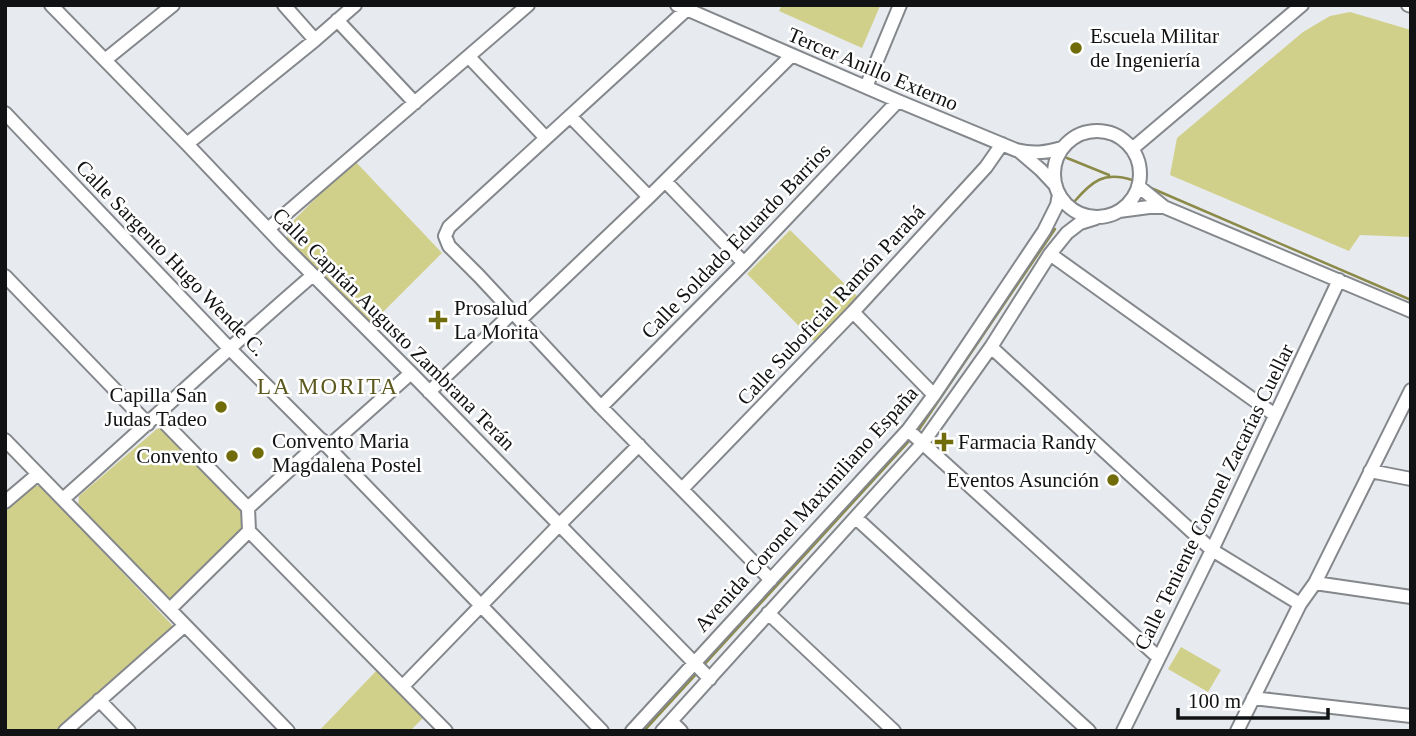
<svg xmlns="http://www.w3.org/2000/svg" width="1416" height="736" viewBox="0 0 1416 736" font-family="Georgia,serif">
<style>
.green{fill:#d1d08b}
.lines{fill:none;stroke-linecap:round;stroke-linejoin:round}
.stream{stroke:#8c8a48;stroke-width:2.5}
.minor-casing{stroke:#84878b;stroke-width:16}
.minor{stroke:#fff;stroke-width:12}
.poi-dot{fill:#706c0a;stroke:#fff;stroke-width:2.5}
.labels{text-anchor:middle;stroke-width:5;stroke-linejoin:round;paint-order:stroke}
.poi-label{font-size:21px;fill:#111213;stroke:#fff;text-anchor:start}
.street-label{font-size:21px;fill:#111213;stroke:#fff}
.neighbourhood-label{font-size:23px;letter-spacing:2px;fill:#5b591e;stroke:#fff}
</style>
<rect width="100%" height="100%" fill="#e7eaee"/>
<!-- green -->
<path class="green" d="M 782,5 L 878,5 L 880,6 L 862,48 L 779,11 Z
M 1350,12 L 1411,30 L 1411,237 L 1360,235 L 1349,251 L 1170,175 L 1177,138 L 1303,32 L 1330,16 Z
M 354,160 L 442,253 L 372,323 L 285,244 L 291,223 Z
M 790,230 L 861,300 L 817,344 L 747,274 Z
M 158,428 L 167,431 L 244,510 L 245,530 L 173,600 L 162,596 L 78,506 L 79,496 Z
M 34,486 L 41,486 L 172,625 L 171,631 L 59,731 L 5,731 L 5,512 Z
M 1181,647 L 1221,670 L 1208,692 L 1168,669 Z
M 377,670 L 423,718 L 410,731 L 319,731 Z"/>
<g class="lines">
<!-- stream -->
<path class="stream" d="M 1067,158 L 1109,175
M 1151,188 L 1411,300
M 1074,202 C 1092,181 1104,171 1132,180
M 918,431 L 1055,229
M 703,666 L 911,439
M 644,731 L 699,671"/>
<!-- minor casing -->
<g class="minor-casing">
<path id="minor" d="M 51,5 L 187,144 L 283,245 L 411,373 L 710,679
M 284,5 L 315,40
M 677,5 L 898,101 L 1016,150 C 1033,154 1046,153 1062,148
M 1408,5 L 1411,6
M 686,10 L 449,227 L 445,236 L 449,246 L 479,276 L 601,407 L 771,580
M 337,20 L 415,103
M 469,57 L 546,138
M 105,60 L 173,5
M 866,87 L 900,5
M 5,113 L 229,348 L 328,447 L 602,731
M 570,116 L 649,197
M1054 174a43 43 0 1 1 86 0a43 43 0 1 1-86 0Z
M 187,144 L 315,40 L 355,5
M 1132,149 L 1302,5
M 1020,152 L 1041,170 L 1056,186
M 665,181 L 744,263
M 1138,186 L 1164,207 L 1411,311
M 1119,211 L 1149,207 L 1164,207
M 268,229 L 528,5
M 1050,254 L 1275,415
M 5,276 L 148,424
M 853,312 L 934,395
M 520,320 L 649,197 L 792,55
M 991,347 L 1212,550 L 1300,604
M 429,392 L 513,312
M 601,407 L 744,263 L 898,101
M 158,416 L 248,508 L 249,531 L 446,731
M 908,430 L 1158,657
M 5,440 L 288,731
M 328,447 L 411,373
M 1370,471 L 1411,479
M 683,488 L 853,312 L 986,167 L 1002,144
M 63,499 C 147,425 228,348 313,275
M 5,502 L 38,474
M 248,508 L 322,440
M 856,518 L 1089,731
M 1315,583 L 1411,597
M 170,609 L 249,531
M 768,613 L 894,731
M 403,686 L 559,525 L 639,445
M 1253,698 L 1411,716
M 99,700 L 129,731
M 671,721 L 681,731
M 65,731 L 185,625
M 632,731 L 908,430 L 934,395 L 1044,231 L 1057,205 L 1059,194
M 662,731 L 922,444 L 991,347 L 1050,254 L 1067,233 L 1080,223 L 1096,218
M 1123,731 L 1212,550 L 1339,280
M 1237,731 L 1300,604 L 1315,583 L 1411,390"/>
</g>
<!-- minor -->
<use href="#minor" class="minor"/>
</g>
<!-- markers -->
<g class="poi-dot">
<circle cx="1076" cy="48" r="7"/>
<path d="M434.5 309.5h7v7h7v7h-7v7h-7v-7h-7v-7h7z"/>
<circle cx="221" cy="407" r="7"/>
<path d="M940.5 431.5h7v7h7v7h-7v7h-7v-7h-7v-7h7z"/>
<circle cx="258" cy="453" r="7"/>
<circle cx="232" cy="456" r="7"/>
<circle cx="1113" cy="480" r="7"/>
</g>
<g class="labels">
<!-- poi labels -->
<g class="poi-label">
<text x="1090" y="43">Escuela Militar<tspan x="1090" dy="24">de Ingeniería</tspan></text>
<text x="454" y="315">Prosalud<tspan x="454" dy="24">La Morita</tspan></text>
<text x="207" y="402" text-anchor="end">Capilla San<tspan x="207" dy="24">Judas Tadeo</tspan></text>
<text x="272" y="448">Convento Maria<tspan x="272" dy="24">Magdalena Postel</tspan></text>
<text x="958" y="449">Farmacia Randy</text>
<text x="218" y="463" text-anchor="end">Convento</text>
<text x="1099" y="487" text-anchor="end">Eventos Asunción</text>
</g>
<!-- street labels -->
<g class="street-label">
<text transform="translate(873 69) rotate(23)" y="7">Tercer Anillo Externo</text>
<text transform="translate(736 241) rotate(-46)" y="7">Calle Soldado Eduardo Barrios</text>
<text transform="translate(171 258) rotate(46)" y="7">Calle Sargento Hugo Wende C.</text>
<text transform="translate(831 305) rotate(-47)" y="7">Calle Suboficial Ramón Parabá</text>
<text transform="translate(394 329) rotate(45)" y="7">Calle Capitán Augusto Zambrana Terán</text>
<text transform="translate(1214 497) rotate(-64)" y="7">Calle Teniente Coronel Zacarías Cuellar</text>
<text transform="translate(806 509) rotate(-48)" y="7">Avenida Coronel Maximiliano España</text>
</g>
<!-- neighbourhood labels -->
<g class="neighbourhood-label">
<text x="328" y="394">LA MORITA</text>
</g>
</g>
<!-- border -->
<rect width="1416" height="736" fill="none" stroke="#111213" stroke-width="14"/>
<!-- scale -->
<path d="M1178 708v10h150v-10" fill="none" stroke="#111213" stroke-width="3.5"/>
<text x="1188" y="708" font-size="21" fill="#111213" stroke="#ffffff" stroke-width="5" paint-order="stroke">100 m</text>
</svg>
